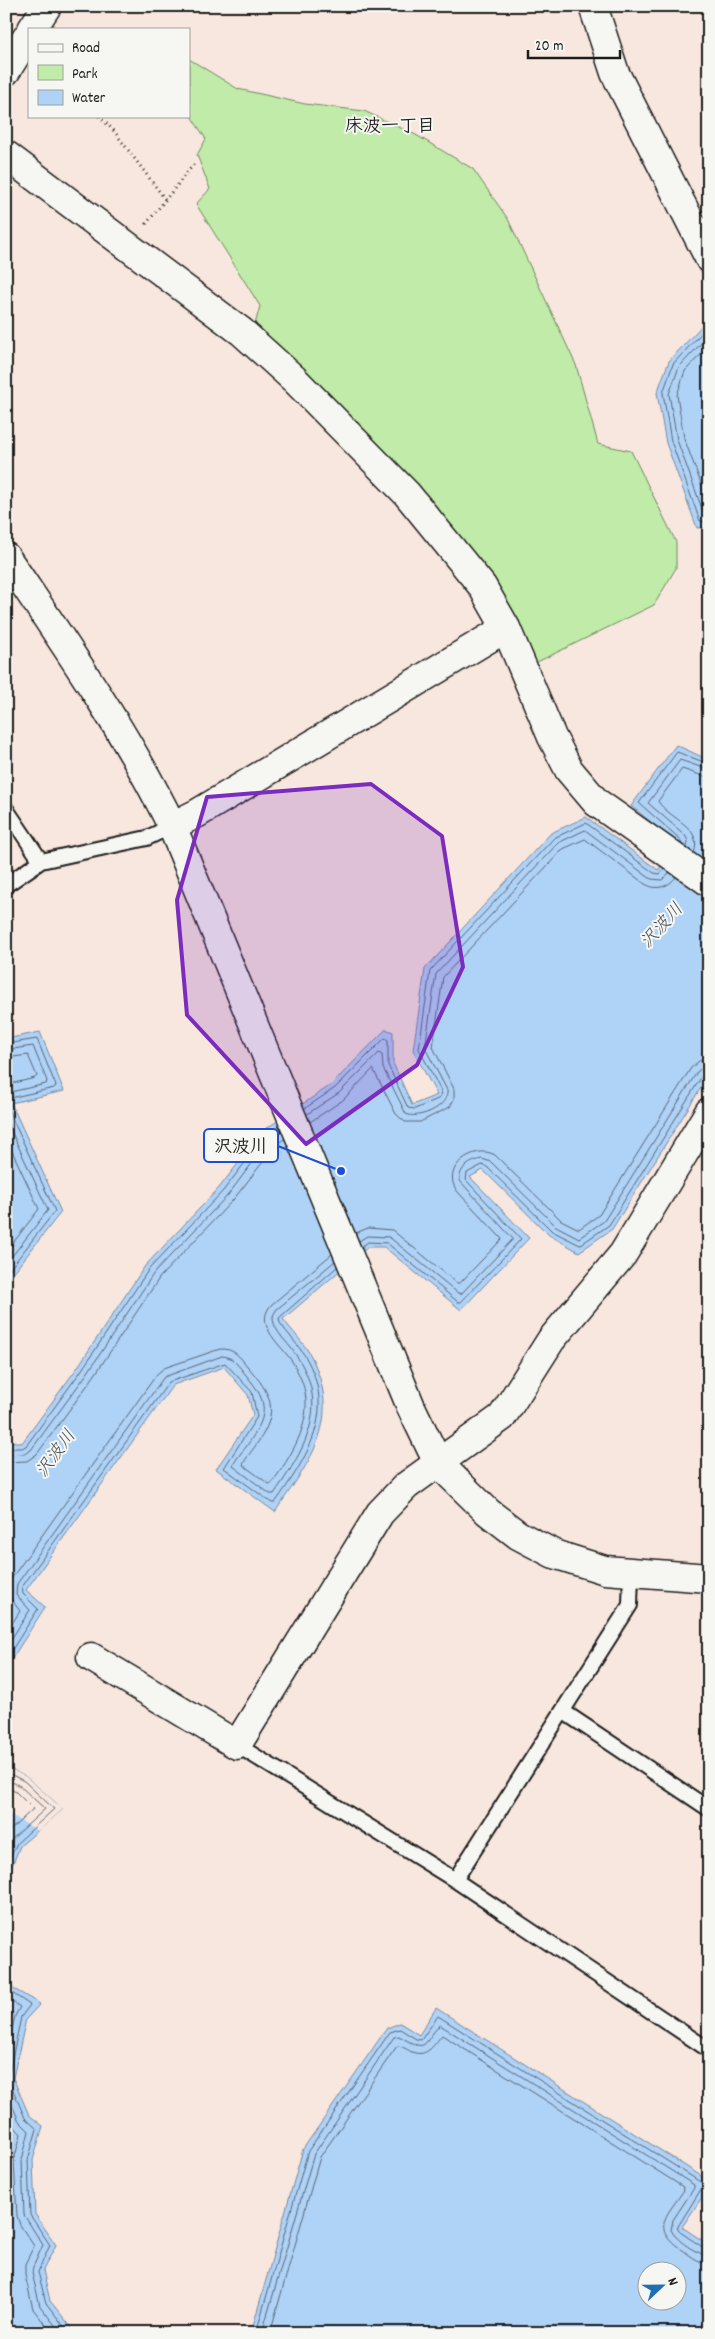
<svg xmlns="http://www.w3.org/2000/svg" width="715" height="2339" viewBox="0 0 715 2339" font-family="Dekko,'Klee One',sans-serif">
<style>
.green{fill:#c1eba8;stroke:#6e8462}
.water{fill:#afd2f7;stroke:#74899f;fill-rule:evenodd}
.pier{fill:#f8e7de}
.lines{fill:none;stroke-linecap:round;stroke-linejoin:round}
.shore{stroke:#576574;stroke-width:1}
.service-casing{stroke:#1c1c1c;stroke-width:18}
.minor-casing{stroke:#1c1c1c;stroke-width:31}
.tertiary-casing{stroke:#1c1c1c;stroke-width:31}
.path{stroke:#1c1c1c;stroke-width:3;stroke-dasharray:1 4;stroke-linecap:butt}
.service{stroke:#f6f6f2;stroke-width:14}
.minor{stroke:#f6f6f2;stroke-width:28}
.tertiary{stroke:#f6f6f2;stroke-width:28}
.marked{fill:#7b2cbf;fill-opacity:0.2;stroke:#7b2cbf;stroke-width:4;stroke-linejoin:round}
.labels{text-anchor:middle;stroke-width:4;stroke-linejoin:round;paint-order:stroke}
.neighbourhood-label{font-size:18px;font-weight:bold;fill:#1c1c1c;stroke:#f6f6f2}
.water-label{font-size:18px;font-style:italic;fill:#48535e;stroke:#f6f6f2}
.leader{fill:none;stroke:#1d4ed8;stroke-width:2}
.callout-dot{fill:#1d4ed8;stroke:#f6f6f2;stroke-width:2}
.callout{fill:#f6f6f2;stroke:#1d4ed8;stroke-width:2}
.callout-label{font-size:18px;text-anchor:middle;font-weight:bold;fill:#1c1c1c}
</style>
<rect width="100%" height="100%" fill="#f8e7de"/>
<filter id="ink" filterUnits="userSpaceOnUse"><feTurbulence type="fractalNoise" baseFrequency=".02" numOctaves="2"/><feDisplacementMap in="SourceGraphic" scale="10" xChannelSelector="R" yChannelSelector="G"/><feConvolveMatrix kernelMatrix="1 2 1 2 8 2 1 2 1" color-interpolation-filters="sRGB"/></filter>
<g filter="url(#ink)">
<!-- green -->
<path class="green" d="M 189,59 L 238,89 L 305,104 L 364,111 L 416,135 L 473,169 L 508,219 L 576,365 L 598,444 L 631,451 L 676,542 L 676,568 L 654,605 L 533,664 L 254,328 L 260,306 L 196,204 L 210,189 L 197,155 L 206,139 L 189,113 Z"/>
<!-- water -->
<path class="water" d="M 709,318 L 709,527 L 697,528 L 666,443 L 657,393 L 669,361 Z
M 676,745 L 709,760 L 709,1075 L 612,1229 L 579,1252 L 549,1235 L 483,1170 L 470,1177 L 529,1238 L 461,1310 L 384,1247 L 368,1247 L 283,1319 C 292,1331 304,1343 311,1356 C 343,1421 311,1459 275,1512 L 216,1469 L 253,1415 L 248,1395 L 224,1367 L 173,1385 L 26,1590 L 45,1607 L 6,1668 L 6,1445 L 10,1441 L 22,1443 L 77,1368 L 145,1266 L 219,1188 L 264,1130 L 331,1085 L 386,1029 L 393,1032 L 393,1063 L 412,1105 L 437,1095 L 413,1050 L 425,969 L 551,833 L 586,817 L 658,870 L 677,843 L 631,806 Z
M 40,1032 L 64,1091 L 11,1103 L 61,1212 L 6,1282 L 6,1039 Z
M 6,1767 L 26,1777 L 63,1809 L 20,1846 L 6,1881 Z
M 6,1980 L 12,1988 L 40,2004 L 26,2019 L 13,2078 L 29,2115 L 43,2126 L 33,2160 L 35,2214 L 56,2245 L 43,2270 L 50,2301 L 76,2333 L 6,2333 Z
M 436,2008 L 709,2181 L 709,2187 L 682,2227 L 709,2245 L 709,2333 L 251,2333 L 303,2149 L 387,2028 L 400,2023 L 419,2035 ZM 648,2272 L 678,2272 L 678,2302 L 648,2302 Z"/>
<!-- pier -->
<path class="pier" d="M 6,1767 L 26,1777 L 63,1809 L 38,1831 L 6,1812 Z"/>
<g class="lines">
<!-- shore -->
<path class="shore" d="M 709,325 L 673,364 L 663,393 L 671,441 L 700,521 L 709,522
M 709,335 L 679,367 L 669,394 L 677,440 L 704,514 L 709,516
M 709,346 L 685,371 L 677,395 L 684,438 L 709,505
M 682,845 L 680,839 L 639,803 L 677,752 L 709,764
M 687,848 L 688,841 L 685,835 L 648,803 L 680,760 L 709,770
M 694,853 C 704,826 668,819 658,801 L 682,769 L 709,778
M 6,1044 L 37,1039 L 56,1086 L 54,1088 L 10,1098 L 6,1102
M 6,1050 L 33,1046 L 47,1081 L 46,1084 L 6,1093
M 6,1058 L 28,1055 L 37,1076 L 35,1078 L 6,1085
M 6,1105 L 55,1211 L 6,1274
M 304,1109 L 335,1088 L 385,1038 L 388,1040 L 388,1065 L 408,1108 L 415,1109 L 440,1098 L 441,1091 L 419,1049 L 430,971 L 554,838 L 586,823 L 654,873 L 660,874 L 664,869
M 307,1114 L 339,1093 L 379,1053 L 382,1055 L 383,1068 L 406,1114 C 419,1120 450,1106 447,1090 L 425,1048 L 436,974 L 558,843 L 585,830 L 651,879 L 662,880 L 670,872
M 6,1120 L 48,1210 L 6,1264
M 310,1122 L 343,1100 L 373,1069 L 396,1114 L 405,1122 L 420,1122 L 450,1107 L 454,1099 L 454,1089 L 433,1047 L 443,977 L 563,849 L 585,839 L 645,884 C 657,891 668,887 676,877
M 6,1138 L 39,1209 L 6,1252
M 356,1233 L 368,1228 L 392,1230 L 457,1283 L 460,1283 L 502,1239 L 457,1191 C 440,1168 474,1143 495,1155 L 561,1220 L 579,1229 L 599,1215 L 691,1068 L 699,1061 L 709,1059
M 359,1241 L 367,1236 L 389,1237 L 458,1293 L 461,1294 L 513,1239 L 460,1181 C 458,1168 471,1161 482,1159 L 491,1162 L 556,1226 L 579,1238 L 604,1221 L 697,1072 L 702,1068 L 709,1067
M 361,1247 L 368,1242 L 387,1243 L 458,1302 L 461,1302 L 521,1239 L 466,1180 L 467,1173 L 482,1165 L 487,1167 L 552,1231 L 580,1245 L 609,1225 L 702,1076 L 709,1073
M 6,1448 L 22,1448 L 26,1446 L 81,1371 L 149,1269 L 223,1191 L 267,1134 L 279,1126
M 6,1455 L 24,1454 L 31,1450 L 86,1375 L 154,1273 L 228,1195 L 271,1138 L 281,1131
M 6,1462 L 27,1461 L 37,1454 L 92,1379 L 160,1277 L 233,1200 L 277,1144 L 284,1139
M 6,1633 L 20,1611 L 8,1595 L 11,1579 L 157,1374 L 164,1368 L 220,1349 C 234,1348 240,1357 248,1367 C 271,1393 280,1411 258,1442 C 253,1450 246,1457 243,1465 L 269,1484 L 272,1483 C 290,1457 311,1426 305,1392 C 303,1383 298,1371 293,1363 C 283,1346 253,1326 271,1305 L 332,1254
M 6,1647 L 30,1610 L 16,1595 L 17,1584 L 164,1377 L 222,1356 C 233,1356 239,1367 246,1375 C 271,1404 267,1417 246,1447 C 241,1453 235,1460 233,1466 L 270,1494 L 274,1494 C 307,1446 333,1403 291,1348 C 284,1339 272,1328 273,1316 L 276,1310 L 335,1261
M 6,1659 L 38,1609 L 23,1594 L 22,1587 L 169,1382 L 225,1363 L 252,1392 L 257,1417 L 224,1468 L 272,1503 L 275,1503 C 307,1457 338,1412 305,1356 C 298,1345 288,1334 280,1323 L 279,1318 L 337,1267
M 6,1772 L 24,1781 L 54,1809 L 17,1843 L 6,1867
M 6,1779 L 20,1786 L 45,1809 L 12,1839 L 6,1851
M 6,1787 L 16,1792 L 33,1809 L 6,1834
M 6,1989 L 30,2005 L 21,2017 L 8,2078 L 25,2118 L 37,2129 L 28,2160 L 30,2215 L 50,2245 L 38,2272 L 46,2303 L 69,2333
M 6,1998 L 20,2007 L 15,2016 L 6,2056
M 6,2091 L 19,2121 L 29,2131 L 22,2160 L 24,2215 L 43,2245 L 33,2267 L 32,2273 L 40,2306 L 61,2333
M 6,2110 L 13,2125 L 21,2134 L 14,2160 L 17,2216 L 20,2225 L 34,2246 L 25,2264 L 25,2275 L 33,2309 L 52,2333
M 256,2333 L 308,2151 L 390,2032 L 400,2029 L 416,2039 L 421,2040 L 438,2016 L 702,2183 L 703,2186 L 677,2228 L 680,2232 L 704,2248 L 709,2249
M 262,2333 L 314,2154 L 394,2037 L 399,2036 C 430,2054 421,2044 440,2025 L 694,2185 L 694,2188 L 673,2220 L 671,2230 C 676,2240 697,2255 709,2255
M 270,2333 L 320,2157 L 397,2046 C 403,2046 407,2050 412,2052 C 428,2058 434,2044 442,2035 L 683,2187 L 684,2190 C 665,2218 650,2228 684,2251 C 692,2257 699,2263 709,2263"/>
<!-- service casing -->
<g class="service-casing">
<path id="service" d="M 6,809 L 41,861
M 6,885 L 41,861 L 147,838 L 172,826
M 564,1712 L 709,1809
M 237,1745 L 455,1880 L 709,2050
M 455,1880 L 630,1605 L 631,1573"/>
</g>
<!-- minor casing -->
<g class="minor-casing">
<path id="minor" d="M 32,29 L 47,6
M 6,71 L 29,34
M 6,155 L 242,332 L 294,379 L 407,494 L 482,586 L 506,628 L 552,737 L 569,770 L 596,802 L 709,882
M 172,826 L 198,813 L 506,628
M 91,1657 L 237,1745 L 380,1513 L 406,1486 L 438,1463"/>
</g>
<!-- tertiary casing -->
<g class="tertiary-casing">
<path id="tertiary" d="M 593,6 L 615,73 L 709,258
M 6,557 C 65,645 125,730 172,826 L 411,1407 L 438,1463 L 488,1512 L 518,1535 L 554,1554 L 605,1570 L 709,1578
M 438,1463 L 502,1417 L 551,1340 L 623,1254 L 709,1112"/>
</g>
<!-- path -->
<path class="path" d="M 99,116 L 114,131 L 165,199
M 146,224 L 194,164"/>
<!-- service -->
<use href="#service" class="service"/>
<!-- minor -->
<use href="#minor" class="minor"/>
<!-- tertiary -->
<use href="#tertiary" class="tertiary"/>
</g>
</g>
<!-- marked area -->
<path class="marked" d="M 371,784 L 442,836 L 463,967 L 417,1065 L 306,1144 L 187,1015 L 177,900 L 207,797 Z"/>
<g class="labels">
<!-- neighbourhood labels -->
<g class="neighbourhood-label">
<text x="390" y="131">床波一丁目</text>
</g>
<!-- water labels -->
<g class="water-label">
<text transform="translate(661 925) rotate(-48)" y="6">沢波川</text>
<text transform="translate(55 1453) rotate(-54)" y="6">沢波川</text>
</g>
</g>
<!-- callouts -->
<path class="leader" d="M341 1171L278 1146"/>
<circle class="callout-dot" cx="341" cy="1171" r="5"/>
<rect class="callout" x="204" y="1129" width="74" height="33" rx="5"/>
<g class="callout-label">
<text x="241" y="1152">沢波川</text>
</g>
<!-- margin -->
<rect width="715" height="2339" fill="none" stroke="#f6f6f2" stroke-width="25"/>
<rect x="12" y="12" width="690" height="2314" fill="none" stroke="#1c1c1c" stroke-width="2" filter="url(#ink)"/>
<!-- legend -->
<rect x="28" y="28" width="162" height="90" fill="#f6f6f2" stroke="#9f9f9c"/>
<rect x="38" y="44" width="25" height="8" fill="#f6f6f2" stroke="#9f9f9c"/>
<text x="72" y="52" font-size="15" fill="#1c1c1c">Road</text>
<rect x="38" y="65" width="25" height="15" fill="#c1eba8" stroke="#9f9f9c"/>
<text x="72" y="78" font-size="15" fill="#1c1c1c">Park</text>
<rect x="38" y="90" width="25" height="15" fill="#afd2f7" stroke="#9f9f9c"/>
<text x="72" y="102" font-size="15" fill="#1c1c1c">Water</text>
<!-- north arrow -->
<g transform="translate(662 2286) rotate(68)"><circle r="24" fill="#f6f6f2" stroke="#9f9f9c"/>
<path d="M0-4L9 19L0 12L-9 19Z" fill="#1f6fb2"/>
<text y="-8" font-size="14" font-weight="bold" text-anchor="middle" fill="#1c1c1c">N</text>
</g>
<!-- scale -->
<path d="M528 50v8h92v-8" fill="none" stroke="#1c1c1c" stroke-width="2.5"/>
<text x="535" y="50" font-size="15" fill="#1c1c1c" stroke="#f6f6f2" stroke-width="4" paint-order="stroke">20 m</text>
</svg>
